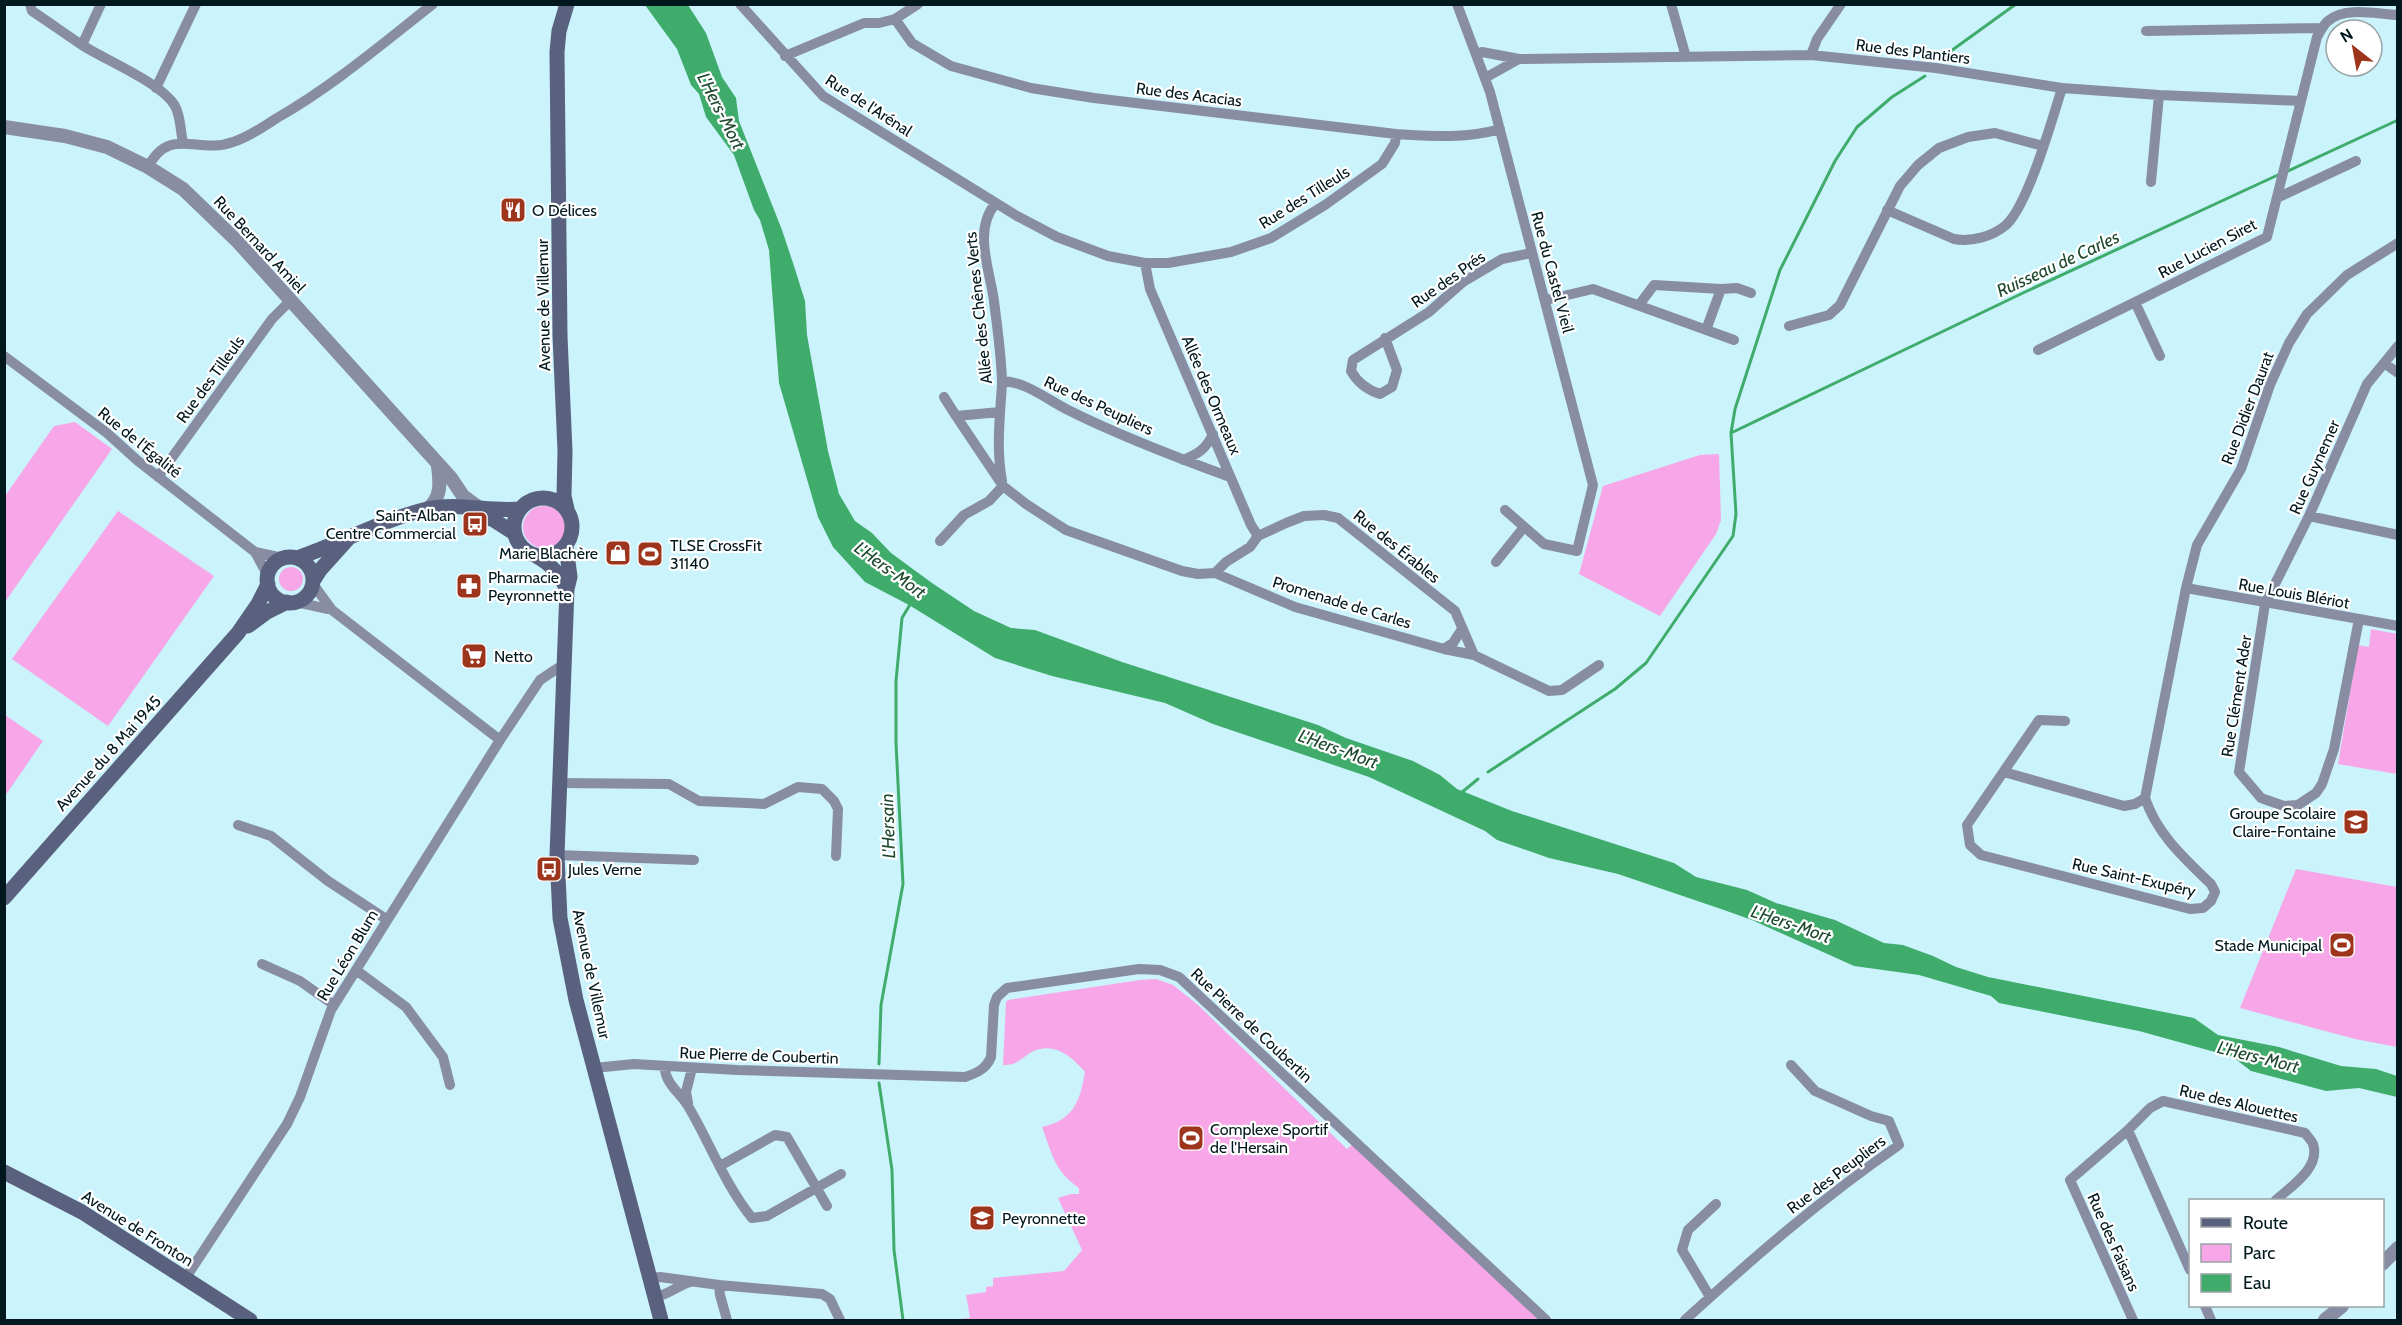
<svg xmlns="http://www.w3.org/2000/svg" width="2402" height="1325" viewBox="0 0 2402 1325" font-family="Cabin,sans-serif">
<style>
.green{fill:#f7a6e7}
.water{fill:#3fac6c}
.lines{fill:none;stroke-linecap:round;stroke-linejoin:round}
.stream{stroke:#3fac6c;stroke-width:3}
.minor{stroke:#888da3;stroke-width:10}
.tertiary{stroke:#888da3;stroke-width:14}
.secondary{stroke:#5a617f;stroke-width:15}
.labels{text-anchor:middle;stroke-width:4.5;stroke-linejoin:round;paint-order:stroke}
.street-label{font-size:16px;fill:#00181e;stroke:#fff}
.poi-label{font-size:16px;fill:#00181e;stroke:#fff;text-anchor:start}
.water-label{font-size:18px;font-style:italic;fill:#1f4a2f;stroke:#fff}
</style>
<rect width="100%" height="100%" fill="#cbf3fc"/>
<!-- green -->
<path class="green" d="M 75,422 L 112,449 L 5,602 L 5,496 L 54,426 Z
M 1719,454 L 1721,520 L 1716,534 L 1660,616 L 1579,574 L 1603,486 L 1700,455 Z
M523 527a21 21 0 1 1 42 0a21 21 0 1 1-42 0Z
M 118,511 L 214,576 L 108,726 L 12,659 Z
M279 579a12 12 0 1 1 24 0a12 12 0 1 1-24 0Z
M 2371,629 L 2397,634 L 2397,774 L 2338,764 L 2358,645 L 2369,647 Z
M 5,715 L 43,741 L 5,796 Z
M 2296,869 L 2397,887 L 2397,1047 L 2355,1039 L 2240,1008 Z
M 1156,979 L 1173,985 L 1197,1004 L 1347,1149 L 1355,1142 L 1546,1320 L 947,1320 L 970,1318 L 966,1295 L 986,1292 L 986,1287 L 993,1286 L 993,1278 L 1064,1271 L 1082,1250 L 1058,1198 L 1071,1194 L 1079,1194 L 1079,1188 C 1054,1171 1052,1153 1042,1127 C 1073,1120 1080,1102 1085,1072 C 1073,1058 1057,1043 1036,1050 C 1023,1055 1019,1066 1003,1065 L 1006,1002 L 1008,1000 L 1140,980 Z"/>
<!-- water -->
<path class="water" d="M 645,5 L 688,5 L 706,33 L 722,77 L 736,98 L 739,121 L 782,230 L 794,266 L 805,301 L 807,335 L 828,451 L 839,494 L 855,521 L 872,533 L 891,553 L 932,583 L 974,611 L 1011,628 L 1035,630 L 1122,662 L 1318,725 L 1346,738 L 1413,761 L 1440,775 L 1457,789 L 1512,811 L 1674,863 L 1696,877 L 1747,890 L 1776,903 L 1835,920 L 1884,943 L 1903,945 L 1933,956 L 1956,967 L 1988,977 L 2194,1018 L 2218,1035 L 2279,1047 L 2341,1066 L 2376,1069 L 2397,1076 L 2397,1097 L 2359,1088 L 2326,1091 L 2251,1071 L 2233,1057 L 2139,1031 L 1999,1003 L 1991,996 L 1919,975 L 1854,966 L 1752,920 L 1721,909 L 1618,874 L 1549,858 L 1497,840 L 1485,831 L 1369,777 L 1213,724 L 1165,703 L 1052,676 L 995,658 L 909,605 L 865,582 L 833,547 L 818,517 L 779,383 L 769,250 L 760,220 L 754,210 L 734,155 L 706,117 L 699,94 L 691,85 L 677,49 Z"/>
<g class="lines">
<!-- stream -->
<path class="stream" d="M 1944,56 L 2016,4
M 2286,172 L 2398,120
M 1731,433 L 2025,292 L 2280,174
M 1488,772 L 1615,689 L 1646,663 L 1733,536 L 1736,514 L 1731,433 L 1735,409 L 1780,270 L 1835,161 L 1857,127 L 1892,97 L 1925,76
M 1461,793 L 1478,779
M 879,1064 L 881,1005 L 903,884 L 896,743 L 896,681 L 902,618 L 911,603
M 879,1083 L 892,1170 L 894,1250 L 903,1320"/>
<!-- minor -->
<path class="minor" d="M 30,4 L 32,11 C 49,22 65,34 82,45 C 105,60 162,83 175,106 C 181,117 180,130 183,142
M 740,4 L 823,96 L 1017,216 L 1057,237 L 1108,256 L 1145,263 L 1168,263 L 1231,252 L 1271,238 L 1325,205 L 1382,164 L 1395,143 L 1396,134
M 1457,4 L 1490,92 L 1593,485 L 1577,551 L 1544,544 L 1505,510
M 1671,4 L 1686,57
M 895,19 L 912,43 L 951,66 L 1031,88 L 1094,98 L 1396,134 C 1431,136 1466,139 1500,129
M 2146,31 L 2322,28
M 82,45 L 101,4
M 1476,54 L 1482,52 L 1519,59 L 1811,55 L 1936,68 L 2062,88 L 2159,95 L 2301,101
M 1811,55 L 1817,39 L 1841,4
M 785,56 L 864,23 L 879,23 L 895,19 L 918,4
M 1485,78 L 1519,59
M 156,88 L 196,4
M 148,167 C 170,125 198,155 233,142 C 249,137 263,127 277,118 C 333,86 382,44 433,4
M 2151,182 L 2159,95
M 2277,198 L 2356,161
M 995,204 C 973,231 990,270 994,301 C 997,326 1002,360 1002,384 C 1000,416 996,448 1002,481
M 1887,210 L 1954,239 C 1971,242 1992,237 2006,225 C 2028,205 2052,120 2062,88
M 1145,263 L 1150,289 L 1251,525 L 1258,536
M 1721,289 L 1737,288 L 1751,293
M 1546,300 L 1593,289 L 1734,340
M 2135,302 L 2160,356
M 1639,305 L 1654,285 L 1721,289 L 1706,330
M 1789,326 L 1829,315 L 1840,305 L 1900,186 L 1918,165 L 1939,148 L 1968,137 L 1995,133 L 2043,146
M 1385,338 L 1397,370 L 1392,387 L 1380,394 C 1367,390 1358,383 1351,371 L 1353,360 L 1429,312 L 1463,282 L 1502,259 L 1531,253
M 2038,350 L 2267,237 L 2317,37 C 2320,32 2323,25 2328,21 C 2344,6 2377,14 2398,15
M 4,356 L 107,433 L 138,461 L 255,552 L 268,576
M 2384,363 L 2398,373
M 1002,381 C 1027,382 1046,399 1068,410 C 1120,436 1175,457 1230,477
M 944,397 L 956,416 L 1000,412
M 956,416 L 1003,486 L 1026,504 L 1066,530 L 1182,571 L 1198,574 L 1215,573 L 1295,607 L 1444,649 L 1474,655 L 1549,691 L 1562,690 L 1599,665
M 1183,460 C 1198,454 1206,449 1213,434
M 158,477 L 272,319 L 290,301
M 2309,516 L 2398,535
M 940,541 L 964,515 L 989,501 L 1003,486
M 255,552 L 283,558
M 1496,562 L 1524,527
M 1215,573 L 1226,562 L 1250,547 L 1258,536 L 1286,523 L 1304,516 L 1324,515 L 1338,518 L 1455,611 L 1474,655
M 313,584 L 332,610 L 500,740
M 2186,588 L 2398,626
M 296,602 L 328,609
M 2359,619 L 2334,749 L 2322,784 L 2316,793 L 2298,805 L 2284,806 L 2261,798 L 2239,772 L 2265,604 L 2309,516 L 2367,384 L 2398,346
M 1444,649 L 1453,643 L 1462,629
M 2065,721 L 2039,720 L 1967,825 L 1970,845 L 1981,855 L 2190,909 L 2203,908 L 2211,901 L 2215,892 L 2211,884 C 2184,858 2157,834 2145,798 L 2186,588 L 2197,545 L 2241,469 L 2270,385 L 2289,343 L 2307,314 L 2347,275 L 2398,243
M 2004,772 L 2124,806 L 2135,804 L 2145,798
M 559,783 L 669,784 L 699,801 L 747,803 L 764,804 L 798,787 L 822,789 L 834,801 L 838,809 L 836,856
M 238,825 L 271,836 L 328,881 L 386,919
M 557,855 L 694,860
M 262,964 L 300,981 L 334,1005
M 356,970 L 406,1007 L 443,1057 L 450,1085
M 665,1067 C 664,1082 680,1093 688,1106 C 710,1143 725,1185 752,1218 L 767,1216 L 841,1174
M 594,1068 L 634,1064 L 737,1070 L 965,1077 C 977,1073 986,1069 991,1057 L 994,1005 L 997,997 L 1007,988 L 1139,969 L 1160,970 L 1179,977 L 1546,1320
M 688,1103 L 686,1092 L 692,1068
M 2128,1130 L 2190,1270
M 720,1166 L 775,1135 L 787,1137 L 827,1206
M 649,1278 L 660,1277 L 719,1285 L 822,1294 L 830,1299 L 840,1320
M 185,1279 L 287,1124 L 300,1097 L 331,1010 L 500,740 L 540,680 L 558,668 L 564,668
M 719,1285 L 720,1295 L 727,1320
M 655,1297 C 668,1295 677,1286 690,1282
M 1710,1297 L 1682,1250 L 1688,1230 L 1716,1204
M 2205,1306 L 2211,1320
M 1685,1320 C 1753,1258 1822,1198 1899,1145 L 1889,1121 L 1871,1116 L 1815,1091 L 1791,1065
M 2133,1320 L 2070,1180 L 2128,1130 L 2150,1108 L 2163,1101 L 2305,1133 C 2307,1136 2312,1141 2313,1144 C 2321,1168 2290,1187 2276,1200"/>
<!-- tertiary -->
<path class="tertiary" d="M 4,127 L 65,136 L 107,147 L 148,167 L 183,189 L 238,242 L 451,478 L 463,496 L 478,507
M 428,509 C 442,496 440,483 438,466
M 2382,1264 L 2398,1248
M 2325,1320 L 2342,1306"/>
<!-- secondary -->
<path class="secondary" d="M 567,4 L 559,31 L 557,52 L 560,336 L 565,451 L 564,496 L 567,509
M514 527a29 29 0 1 1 58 0a29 29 0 1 1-58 0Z
M 474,516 L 492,519 L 514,533
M 566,546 L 570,577 L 567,589 L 557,855 L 560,918 L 576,1000 L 661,1320
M 536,556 C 551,564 559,574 567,589
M267 580a23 23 0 1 1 46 0a23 23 0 1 1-46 0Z
M 297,558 C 341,543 382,520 427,509 C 458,502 489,512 520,509
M 313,581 L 320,570 L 347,540
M 248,626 L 267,612 L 287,602
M 4,898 L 238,633 L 258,604 L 268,584
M 4,1172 L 82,1212 L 250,1320"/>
</g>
<!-- icons -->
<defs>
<g id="restaurant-square" transform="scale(1.35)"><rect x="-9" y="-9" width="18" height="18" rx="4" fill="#9d341c" stroke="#fff"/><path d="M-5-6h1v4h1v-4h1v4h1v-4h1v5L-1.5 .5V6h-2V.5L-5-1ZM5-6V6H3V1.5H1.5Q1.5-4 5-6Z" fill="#fff"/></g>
<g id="bus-square" transform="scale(1.35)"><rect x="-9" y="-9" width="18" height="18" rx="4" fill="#9d341c" stroke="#fff"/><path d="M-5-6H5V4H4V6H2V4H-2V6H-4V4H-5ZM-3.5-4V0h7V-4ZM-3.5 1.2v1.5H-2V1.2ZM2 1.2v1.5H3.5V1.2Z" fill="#fff"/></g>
<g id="shop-square" transform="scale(1.35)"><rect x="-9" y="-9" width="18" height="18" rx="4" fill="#9d341c" stroke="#fff"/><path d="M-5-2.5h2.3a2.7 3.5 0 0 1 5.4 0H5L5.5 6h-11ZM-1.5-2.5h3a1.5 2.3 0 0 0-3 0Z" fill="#fff"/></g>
<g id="stadium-square" transform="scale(1.35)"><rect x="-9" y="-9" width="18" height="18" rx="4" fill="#9d341c" stroke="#fff"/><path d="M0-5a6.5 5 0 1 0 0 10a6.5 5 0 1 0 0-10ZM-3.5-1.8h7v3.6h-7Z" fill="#fff"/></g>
<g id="pharmacy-square" transform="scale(1.35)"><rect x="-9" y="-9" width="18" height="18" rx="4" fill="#9d341c" stroke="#fff"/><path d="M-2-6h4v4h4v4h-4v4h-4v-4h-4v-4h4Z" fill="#fff"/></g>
<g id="supermarket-square" transform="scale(1.35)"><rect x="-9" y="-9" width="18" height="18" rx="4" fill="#9d341c" stroke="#fff"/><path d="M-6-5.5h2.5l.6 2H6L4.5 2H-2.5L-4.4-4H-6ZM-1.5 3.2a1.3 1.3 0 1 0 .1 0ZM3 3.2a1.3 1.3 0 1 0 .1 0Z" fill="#fff"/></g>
<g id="school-square" transform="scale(1.35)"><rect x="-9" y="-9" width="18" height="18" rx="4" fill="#9d341c" stroke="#fff"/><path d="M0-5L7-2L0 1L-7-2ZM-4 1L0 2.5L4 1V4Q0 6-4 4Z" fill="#fff"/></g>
</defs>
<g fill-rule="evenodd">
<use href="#restaurant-square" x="513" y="210"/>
<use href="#bus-square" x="475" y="524"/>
<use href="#shop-square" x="618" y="553"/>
<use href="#stadium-square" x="650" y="554"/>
<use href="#pharmacy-square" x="469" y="586"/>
<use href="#supermarket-square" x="474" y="656"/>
<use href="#school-square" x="2356" y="822"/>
<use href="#bus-square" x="549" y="869"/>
<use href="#stadium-square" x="2342" y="945"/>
<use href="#stadium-square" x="1191" y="1138"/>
<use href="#school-square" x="982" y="1218"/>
</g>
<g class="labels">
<!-- street labels -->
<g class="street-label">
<text transform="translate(1913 51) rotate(7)" y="6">Rue des Plantiers</text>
<text transform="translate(1189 94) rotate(7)" y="6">Rue des Acacias</text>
<text transform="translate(869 105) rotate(33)" y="6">Rue de l'Arénal</text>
<text transform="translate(1304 197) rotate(-32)" y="6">Rue des Tilleuls</text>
<text transform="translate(260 244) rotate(47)" y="6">Rue Bernard Amiel</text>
<text transform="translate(2207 248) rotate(-28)" y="6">Rue Lucien Siret</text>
<text transform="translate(1553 272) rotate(75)" y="6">Rue du Castel Vieil</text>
<text transform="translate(1448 279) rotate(-35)" y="6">Rue des Prés</text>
<text transform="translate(543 305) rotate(-91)" y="6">Avenue de Villemur</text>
<text transform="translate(978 308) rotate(-96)" y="6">Allée des Chênes Verts</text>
<text transform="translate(210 379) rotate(-54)" y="6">Rue des Tilleuls</text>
<text transform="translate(1212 395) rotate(67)" y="6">Allée des Ormeaux</text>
<text transform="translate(1099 405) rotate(25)" y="6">Rue des Peupliers</text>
<text transform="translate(2247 408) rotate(-69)" y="6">Rue Didier Daurat</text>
<text transform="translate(140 442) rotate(39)" y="6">Rue de l'Égalité</text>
<text transform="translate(2314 467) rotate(-66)" y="6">Rue Guynemer</text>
<text transform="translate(1397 546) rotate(39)" y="6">Rue des Érables</text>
<text transform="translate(2294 593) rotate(10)" y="6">Rue Louis Blériot</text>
<text transform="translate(1342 602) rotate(17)" y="6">Promenade de Carles</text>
<text transform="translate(2236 696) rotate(-81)" y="6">Rue Clément Ader</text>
<text transform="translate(108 753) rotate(-48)" y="6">Avenue du 8 Mai 1945</text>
<text transform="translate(2134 877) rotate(13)" y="6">Rue Saint-Exupéry</text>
<text transform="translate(347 955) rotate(-59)" y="6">Rue Léon Blum</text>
<text transform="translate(592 974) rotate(78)" y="6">Avenue de Villemur</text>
<text transform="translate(1252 1025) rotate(43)" y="6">Rue Pierre de Coubertin</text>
<text transform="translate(759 1055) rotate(2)" y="6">Rue Pierre de Coubertin</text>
<text transform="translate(2239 1103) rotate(13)" y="6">Rue des Alouettes</text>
<text transform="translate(1836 1174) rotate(-37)" y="6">Rue des Peupliers</text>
<text transform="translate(138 1228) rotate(32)" y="6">Avenue de Fronton</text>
<text transform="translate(2114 1242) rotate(66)" y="6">Rue des Faisans</text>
</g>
<!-- poi labels -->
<g class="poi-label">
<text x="532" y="216">O Délices</text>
<text x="456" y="521" text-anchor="end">Saint-Alban<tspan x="456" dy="18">Centre Commercial</tspan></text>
<text x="670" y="551">TLSE CrossFit<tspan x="670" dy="18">31140</tspan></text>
<text x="598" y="559" text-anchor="end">Marie Blachère</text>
<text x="488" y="583">Pharmacie<tspan x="488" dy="18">Peyronnette</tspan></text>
<text x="494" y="662">Netto</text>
<text x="2336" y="819" text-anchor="end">Groupe Scolaire<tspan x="2336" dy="18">Claire-Fontaine</tspan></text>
<text x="568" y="875">Jules Verne</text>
<text x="2322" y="951" text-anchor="end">Stade Municipal</text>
<text x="1210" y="1135">Complexe Sportif<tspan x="1210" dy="18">de l'Hersain</tspan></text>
<text x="1002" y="1224">Peyronnette</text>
</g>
<!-- water labels -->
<g class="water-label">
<text transform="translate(721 111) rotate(63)" y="6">L'Hers-Mort</text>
<text transform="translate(2058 264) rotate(-25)" y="6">Ruisseau de Carles</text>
<text transform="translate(890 570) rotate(36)" y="6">L'Hers-Mort</text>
<text transform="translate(1338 749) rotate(20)" y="6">L'Hers-Mort</text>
<text transform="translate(888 826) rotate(-92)" y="6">L'Hersain</text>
<text transform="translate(1791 924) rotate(19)" y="6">L'Hers-Mort</text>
<text transform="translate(2258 1057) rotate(14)" y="6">L'Hers-Mort</text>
</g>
</g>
<!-- border -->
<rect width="2402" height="1325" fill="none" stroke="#00181e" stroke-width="12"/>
<!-- legend -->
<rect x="2189" y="1199" width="195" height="108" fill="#ffffff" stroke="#99a3a5" stroke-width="1.5"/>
<rect x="2201" y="1218" width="30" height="9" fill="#5a617f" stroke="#99a3a5" stroke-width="1.5"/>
<text x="2243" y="1229" font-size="18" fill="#00181e">Route</text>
<rect x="2201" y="1244" width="30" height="18" fill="#f7a6e7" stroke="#99a3a5" stroke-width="1.5"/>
<text x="2243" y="1259" font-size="18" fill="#00181e">Parc</text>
<rect x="2201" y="1274" width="30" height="18" fill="#3fac6c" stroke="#99a3a5" stroke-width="1.5"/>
<text x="2243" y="1289" font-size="18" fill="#00181e">Eau</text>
<!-- north arrow -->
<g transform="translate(2354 48) rotate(329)"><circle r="28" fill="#ffffff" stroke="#99a3a5" stroke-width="1.5"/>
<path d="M0-4.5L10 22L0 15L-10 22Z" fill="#9d341c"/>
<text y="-9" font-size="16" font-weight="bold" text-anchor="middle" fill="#00181e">N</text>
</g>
</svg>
